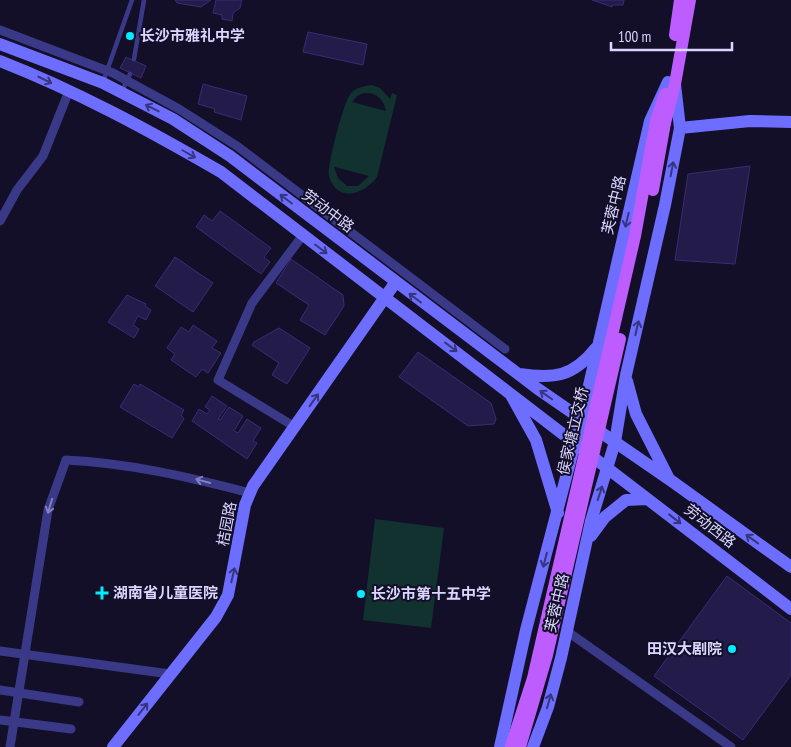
<svg xmlns="http://www.w3.org/2000/svg" width="791" height="747" viewBox="0 0 791 747" font-family="'PT Sans Narrow','Noto Sans SC',sans-serif">
<style>
.green{fill:#123230;fill-rule:evenodd}
.building{fill:#231b4a;stroke:#392c76}
.lines{fill:none;stroke-linecap:round;stroke-linejoin:round}
.lane{stroke:#3a3988;stroke-width:4.5}
.street{stroke:#3a3988;stroke-width:9}
.secondary{stroke:#6d6eff;stroke-width:12}
.primary{stroke:#be5dff;stroke-width:12}
.primary-bridge{stroke:#be5dff;stroke-width:12}
.oneway{stroke:#37357e}
.oneway2{stroke:#8280be}
.poi-dot{fill:#02edff;stroke:#130f28;stroke-width:2}
.labels{text-anchor:middle;stroke-width:4;stroke-linejoin:round;paint-order:stroke}
.poi-label{font-size:15px;font-weight:bold;fill:#dad6ff;stroke:#130f28;text-anchor:start}
.street-label{font-size:15px;fill:#dad6ff;stroke:#130f28}
</style>
<rect width="100%" height="100%" fill="#130f28"/>
<!-- green -->
<path class="green" d="M 372,85 L 380,88 L 390,99 L 392,93 L 397,95 L 377,177 C 365,194 337,204 329,176 C 327,166 344,100 351,93 C 357,87 365,86 372,85 ZM 364,93 C 376,92 384,99 386,111 L 352,102 L 357,96 ZM 334,167 L 335,167 L 369,176 L 358,186 L 347,186 L 338,178 Z
M 375,519 L 444,528 L 431,628 L 363,620 Z"/>
<!-- building -->
<path class="building" d="M 175,0 L 211,0 L 201,7 L 177,3 Z
M 216,0 L 242,0 L 240,8 L 233,13 L 232,21 L 222,19 L 222,15 L 213,13 Z
M 592,0 L 624,0 L 623,5 L 612,5 L 612,7 Z
M 308,32 L 367,44 L 363,65 L 303,52 Z
M 126,57 L 146,66 L 141,78 L 120,68 Z
M 203,84 L 247,96 L 241,120 L 214,112 L 215,109 L 198,104 Z
M 750,166 L 735,264 L 675,260 L 688,174 Z
M 220,211 L 271,248 L 264,257 L 270,262 L 261,274 L 196,227 L 204,215 L 212,221 Z
M 175,257 L 213,283 L 193,312 L 155,286 Z
M 291,259 L 343,295 L 344,306 L 325,335 L 300,320 L 309,305 L 276,283 Z
M 127,295 L 146,304 L 145,306 L 151,310 L 146,320 L 138,316 L 133,325 L 139,329 L 134,338 L 108,322 Z
M 193,325 L 217,341 L 212,348 L 221,353 L 208,373 L 202,369 L 196,377 L 171,360 L 175,354 L 167,348 L 181,327 L 189,332 Z
M 279,328 L 310,348 L 287,384 L 272,375 L 279,363 L 252,345 L 254,342 Z
M 418,352 L 491,403 L 496,419 L 494,424 L 468,426 L 399,377 Z
M 134,384 L 139,387 L 140,384 L 184,410 L 181,415 L 184,419 L 172,438 L 120,407 Z
M 212,396 L 227,406 L 218,419 L 220,420 L 229,407 L 243,416 L 234,431 L 238,433 L 247,419 L 261,428 L 253,441 L 257,443 L 247,459 L 192,421 L 199,409 L 207,414 L 210,410 L 205,407 Z
M 727,576 L 791,623 L 791,675 L 743,740 L 654,676 Z"/>
<g class="lines">
<!-- lane -->
<path class="lane" d="M 134,59 L 144,0
M 103,82 L 132,0
M 122,91 L 130,74"/>
<!-- street -->
<path class="street" d="M 0,30 L 113,73 L 179,109 L 237,146 L 505,349
M 0,221 L 17,190 L 43,156 L 69,91
M 295,427 L 218,380 L 252,303 L 303,235
M 568,632 L 731,747
M 0,651 L 170,674
M 0,690 L 79,702
M 0,720 L 71,729
M 10,747 L 48,510 L 66,460 C 129,463 189,477 250,493"/>
<!-- secondary -->
<path class="secondary" d="M 0,44 L 103,83 L 173,119 L 230,156 L 538,389 L 673,482 L 791,567
M 0,61 C 77,91 150,131 221,172 L 791,609
M 680,128 L 750,121 L 791,122
M 519,374 C 554,379 573,377 596,348
M 627,381 L 636,414 L 668,477
M 511,395 L 536,440 L 558,513
M 591,536 L 605,517 L 626,500 L 647,499
M 113,747 L 216,617 L 228,595 L 245,505 L 253,486 L 395,283
M 500,747 L 526,630 L 581,420 L 650,121 L 668,82
M 533,747 L 548,707 L 561,658 L 591,521 L 615,442 L 626,375 L 665,205 L 680,128 L 675,84"/>
<!-- primary -->
<path class="primary" d="M 675,35 L 680,0
M 656,121 L 665,94
M 665,123 L 675,84 L 690,0"/>
<!-- primary-bridge -->
<path class="primary-bridge" d="M 653,190 L 665,123
M 511,746 L 533,678 L 635,236 L 656,121
M 520,747 L 547,655 L 620,339"/>
</g>
<!-- one-way arrows -->
<defs><path id="oneway-shaft" d="M-6 0H5M1.5-3L5.5 0L1.5 3" fill="none" stroke-width="1.6" stroke-linecap="round" stroke-linejoin="round" transform="scale(1.25)"/></defs>
<g class="oneway">
<use href="#oneway-shaft" transform="translate(45 80) rotate(26)"/>
<use href="#oneway-shaft" transform="translate(152 108) rotate(-153)"/>
<use href="#oneway-shaft" transform="translate(189 154) rotate(30)"/>
<use href="#oneway-shaft" transform="translate(672 169) rotate(-79)"/>
<use href="#oneway-shaft" transform="translate(286 199) rotate(-143)"/>
<use href="#oneway-shaft" transform="translate(627 220) rotate(103)"/>
<use href="#oneway-shaft" transform="translate(321 249) rotate(37)"/>
<use href="#oneway-shaft" transform="translate(415 298) rotate(-143)"/>
<use href="#oneway-shaft" transform="translate(637 328) rotate(-77)"/>
<use href="#oneway-shaft" transform="translate(451 347) rotate(37)"/>
<use href="#oneway-shaft" transform="translate(546 395) rotate(-145)"/>
<use href="#oneway-shaft" transform="translate(314 400) rotate(-55)"/>
<use href="#oneway-shaft" transform="translate(600 493) rotate(-72)"/>
<use href="#oneway-shaft" transform="translate(675 519) rotate(38)"/>
<use href="#oneway-shaft" transform="translate(752 539) rotate(-144)"/>
<use href="#oneway-shaft" transform="translate(545 560) rotate(105)"/>
<use href="#oneway-shaft" transform="translate(233 575) rotate(-77)"/>
<use href="#oneway-shaft" transform="translate(549 701) rotate(-74)"/>
<use href="#oneway-shaft" transform="translate(143 709) rotate(-52)"/>
</g>
<g class="oneway2">
<use href="#oneway-shaft" transform="translate(203 481) rotate(-165)"/>
<use href="#oneway-shaft" transform="translate(50 506) rotate(107)"/>
</g>
<!-- markers -->
<g class="poi-dot">
<circle cx="130" cy="36" r="5"/>
<path d="M99.5 585.5h5v5h5v5h-5v5h-5v-5h-5v-5h5z"/>
<circle cx="361" cy="594" r="5"/>
<circle cx="732" cy="649" r="5"/>
</g>
<g class="labels">
<!-- poi labels -->
<g class="poi-label">
<text x="140" y="41">长沙市雅礼中学</text>
<text x="113" y="598">湖南省儿童医院</text>
<text x="371" y="599">长沙市第十五中学</text>
<text x="722" y="654" text-anchor="end">田汉大剧院</text>
</g>
<!-- street labels -->
<g class="street-label">
<text transform="translate(614 205) rotate(-77)" y="5">芙蓉中路</text>
<text transform="translate(328 211) rotate(37)" y="5">劳动中路</text>
<text transform="translate(573 431) rotate(-77)" y="5">侯家塘立交桥</text>
<text transform="translate(227 524) rotate(-79)" y="5">桔园路</text>
<text transform="translate(710 526) rotate(38)" y="5">劳动西路</text>
<text transform="translate(557 603) rotate(-77)" y="5">芙蓉中路</text>
</g>
</g>
<!-- scale -->
<path d="M611 42v8h121v-8" fill="none" stroke="#dad6ff" stroke-width="2.5"/>
<text x="618" y="42" font-size="15" fill="#dad6ff" stroke="#130f28" stroke-width="4" paint-order="stroke">100 m</text>
</svg>
